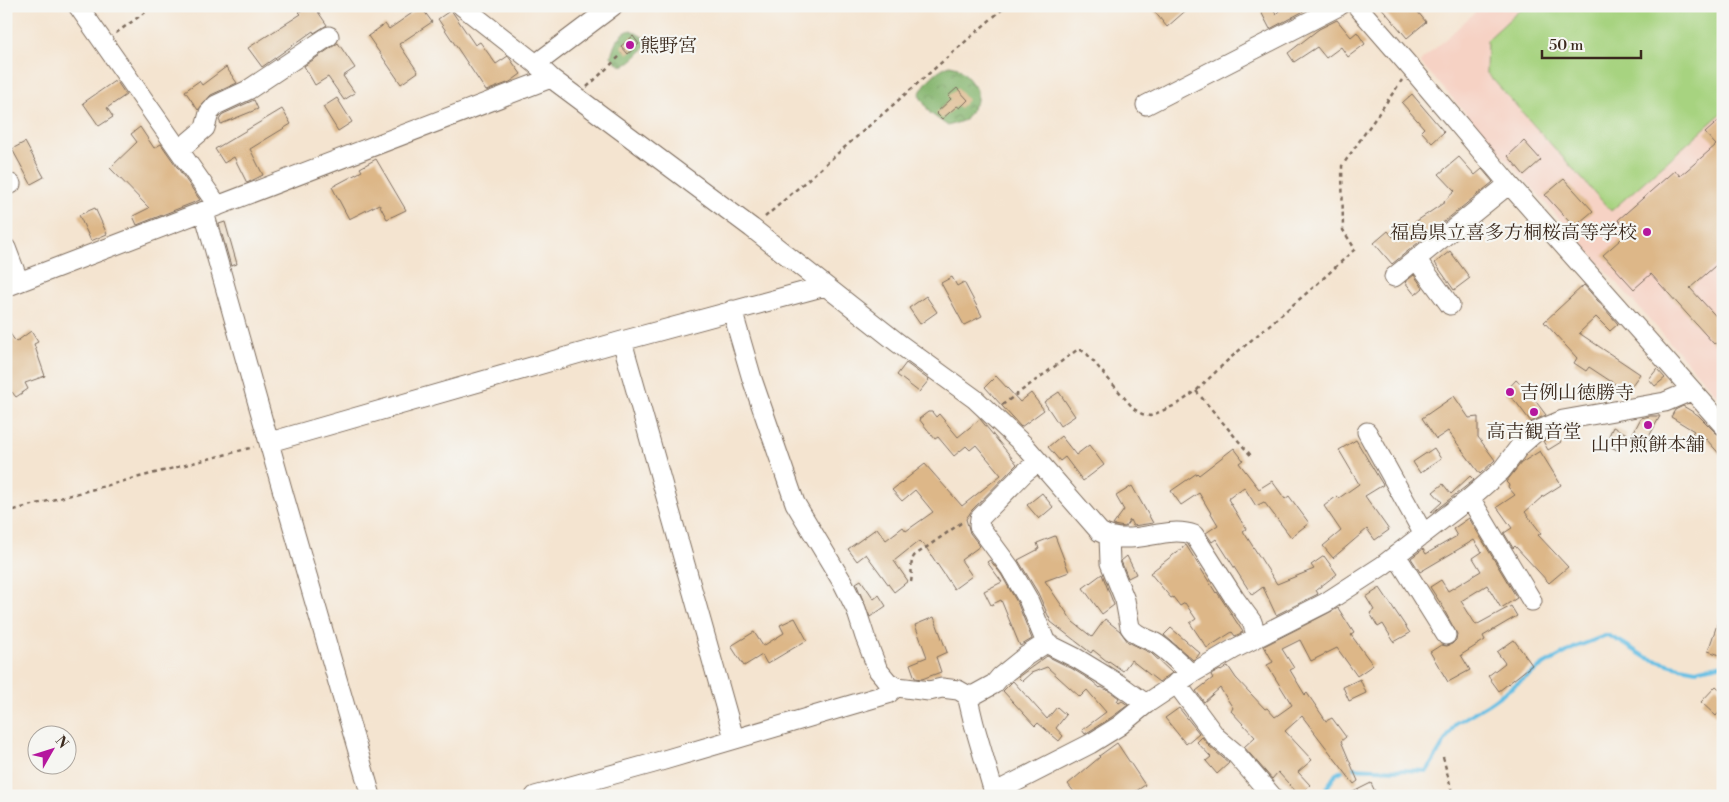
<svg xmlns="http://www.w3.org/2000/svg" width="1729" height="802" viewBox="0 0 1729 802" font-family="'Libre Bodoni','Noto Serif JP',serif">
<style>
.built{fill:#f6d2c4}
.forest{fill:url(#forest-crowns);stroke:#607046}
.garden{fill:#a7d380;stroke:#717e4f}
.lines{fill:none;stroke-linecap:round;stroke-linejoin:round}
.stream{stroke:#66bfe4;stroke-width:4}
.building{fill:#ddb788}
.minor-casing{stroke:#7c6b5c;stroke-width:21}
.path{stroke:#7c6b5c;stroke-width:2.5;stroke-dasharray:4 4;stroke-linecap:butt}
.minor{stroke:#fff;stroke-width:19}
.poi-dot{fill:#b5179e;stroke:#f6f6f2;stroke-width:2}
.labels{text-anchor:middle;stroke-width:4.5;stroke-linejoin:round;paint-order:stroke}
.poi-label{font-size:19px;fill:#3b2a1e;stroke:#f6f6f2;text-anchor:start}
</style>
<defs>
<pattern id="forest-crowns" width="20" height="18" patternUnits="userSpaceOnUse" patternTransform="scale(1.25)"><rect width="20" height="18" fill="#85b56e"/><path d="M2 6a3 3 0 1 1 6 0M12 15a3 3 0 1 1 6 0" fill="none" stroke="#6e935a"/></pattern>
</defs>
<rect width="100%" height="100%" fill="#f6f6f2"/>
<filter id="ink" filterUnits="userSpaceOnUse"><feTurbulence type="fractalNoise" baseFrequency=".02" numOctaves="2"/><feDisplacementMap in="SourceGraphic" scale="10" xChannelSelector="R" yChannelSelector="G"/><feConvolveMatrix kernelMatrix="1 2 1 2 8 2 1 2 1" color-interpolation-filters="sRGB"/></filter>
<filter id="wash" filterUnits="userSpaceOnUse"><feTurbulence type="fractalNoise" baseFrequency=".0096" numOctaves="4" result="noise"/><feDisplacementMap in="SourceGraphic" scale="20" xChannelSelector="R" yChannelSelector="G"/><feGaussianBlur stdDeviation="1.12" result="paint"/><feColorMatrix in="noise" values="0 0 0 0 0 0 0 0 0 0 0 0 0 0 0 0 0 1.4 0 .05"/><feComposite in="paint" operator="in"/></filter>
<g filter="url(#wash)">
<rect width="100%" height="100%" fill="#f4e4d0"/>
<!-- built -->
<path class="built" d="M 1482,6 L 1723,6 L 1723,402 L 1420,62 Z"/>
<!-- forest -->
<path class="forest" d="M 631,30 L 646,39 L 648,43 C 645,48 641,52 637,56 C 625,66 622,71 611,56 C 614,45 619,33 631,30 Z
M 950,65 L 958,67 L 965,74 L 977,90 L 977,101 L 965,120 L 948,126 L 930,113 L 919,95 C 924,83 937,69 950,65 Z"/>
<!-- garden -->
<path class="garden" d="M 1524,6 L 1713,6 L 1723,17 L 1723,112 L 1611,211 L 1486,72 L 1487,40 Z"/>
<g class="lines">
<!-- stream -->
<path class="stream" d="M 1321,796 L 1336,774 L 1347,768 L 1427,771 L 1456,723 L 1488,704 L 1545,664 L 1576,647 L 1607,635 L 1621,642 L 1645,657 L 1675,666 L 1696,670 L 1723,664"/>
</g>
<g id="blocks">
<!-- building -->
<path class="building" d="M 308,6 L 314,6 L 327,25 L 314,33 L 313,31 L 262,67 L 248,48 L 301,14 L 299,12 Z
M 1150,6 L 1191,6 L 1167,27 Z
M 1258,6 L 1272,6 L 1276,14 L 1284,6 L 1309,6 L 1302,12 L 1270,29 Z
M 1380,6 L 1413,6 L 1426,22 L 1407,38 Z
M 421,7 L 432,22 L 399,44 L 418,72 L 401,84 L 368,36 L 385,24 L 389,29 Z
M 451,10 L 475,45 L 480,42 L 496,64 L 508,56 L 521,74 L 510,82 L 486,91 L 438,19 Z
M 1337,20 L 1351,37 L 1357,32 L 1365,44 L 1348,57 L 1341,47 L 1326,58 L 1317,47 L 1294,62 L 1288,53 L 1319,29 Z
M 633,36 L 639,44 L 628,54 L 621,46 Z
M 338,43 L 355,68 L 343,76 L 355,93 L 344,100 L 328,77 L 315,85 L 304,66 Z
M 226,67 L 237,83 L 211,95 L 198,110 L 185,91 L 199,81 L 202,85 Z
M 116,80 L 126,95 L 107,108 L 113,117 L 99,126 L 83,103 Z
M 957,88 L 968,100 L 960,108 L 957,106 L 942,119 L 936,113 L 951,99 L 948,96 Z
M 1412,94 L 1444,132 L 1432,143 L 1421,131 L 1424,128 L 1402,103 Z
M 337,98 L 352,122 L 338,131 L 323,107 Z
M 254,100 L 258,109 L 221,124 L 219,120 L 223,114 Z
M 282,109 L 291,124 L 250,149 L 263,175 L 247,183 L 234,157 L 224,163 L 215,149 Z
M 1723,117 L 1723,259 L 1690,288 L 1723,324 L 1723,349 L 1716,343 L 1714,344 L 1651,274 L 1634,289 L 1603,255 L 1629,232 L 1618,220 L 1675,170 L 1680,176 L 1716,145 L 1705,133 Z
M 140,127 L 154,148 L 161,144 L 200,200 L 137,225 L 133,216 L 149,208 L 110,168 L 137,142 L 131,134 Z
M 1524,141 L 1541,160 L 1524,175 L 1508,156 Z
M 25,142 L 44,177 L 31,184 L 12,149 Z
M 1459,157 L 1475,175 L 1482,169 L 1493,182 L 1392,264 L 1374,243 L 1388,231 L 1393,237 L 1445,202 L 1444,201 L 1455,191 L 1439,174 Z
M 376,159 L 406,210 L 387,219 L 379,204 L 349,219 L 332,187 L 362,171 L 360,168 Z
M 1564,179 L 1593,211 L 1574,227 L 1545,195 Z
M 95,208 L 107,234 L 91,241 L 79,215 Z
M 225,222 L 237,264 L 231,266 L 219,224 Z
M 1450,251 L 1470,278 L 1454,290 L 1435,263 Z
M 1414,275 L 1423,288 L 1415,295 L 1405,282 Z
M 952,277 L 957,286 L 964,282 L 982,316 L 964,325 L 941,283 Z
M 1584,285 L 1618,324 L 1610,331 L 1596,317 L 1579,333 L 1640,374 L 1627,392 L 1589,367 L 1586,371 L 1574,363 L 1577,358 L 1544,322 Z
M 926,296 L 937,312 L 920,324 L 909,308 Z
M 6,328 L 16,342 L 31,331 L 38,342 L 34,344 L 45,376 L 25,383 L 28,389 L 16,397 L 12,392 L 6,396 Z
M 906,363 L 929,380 L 919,392 L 897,375 Z
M 1657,369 L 1665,378 L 1655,386 L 1649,379 Z
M 996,376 L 1020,402 L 1031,393 L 1044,410 L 1021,427 L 985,387 Z
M 1516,380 L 1528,391 L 1546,415 L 1531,422 L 1516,402 L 1505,392 Z
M 1059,392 L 1075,416 L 1060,426 L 1044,402 Z
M 1454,396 L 1469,418 L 1478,417 L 1478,437 L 1495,460 L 1480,474 L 1448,431 L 1436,439 L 1422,418 Z
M 1683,406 L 1698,415 L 1715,432 L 1723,438 L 1723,458 L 1706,439 L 1702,443 L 1692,433 L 1694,431 L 1671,417 L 1675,410 Z
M 928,412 L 932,412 L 936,417 L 939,414 L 958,437 L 980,419 L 1017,464 L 972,510 L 966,519 L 970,533 L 980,546 L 961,560 L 972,576 L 954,589 L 923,543 L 922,544 L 919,541 L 894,561 L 908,581 L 894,592 L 866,554 L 857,561 L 848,549 L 877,528 L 886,540 L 903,527 L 906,531 L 933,512 L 915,490 L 902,501 L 892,490 L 925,464 L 962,506 L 1001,475 L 976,445 L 970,450 L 966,446 L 954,456 L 938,437 L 935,439 L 919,419 Z
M 1650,416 L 1660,416 L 1644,446 L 1630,439 L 1641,418 Z
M 1613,427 L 1627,434 L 1619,451 L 1605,444 Z
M 1557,435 L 1561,442 L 1548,450 L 1543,441 Z
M 1061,436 L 1076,455 L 1089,445 L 1104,465 L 1083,481 L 1065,457 L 1060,461 L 1048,447 Z
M 1356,440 L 1383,485 L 1365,496 L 1389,530 L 1375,540 L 1367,529 L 1333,558 L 1323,546 L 1341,531 L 1324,506 L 1337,496 L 1339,498 L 1359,484 L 1339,450 Z
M 1234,448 L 1243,460 L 1239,463 L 1259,489 L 1272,481 L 1285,499 L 1289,496 L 1309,523 L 1291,537 L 1264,502 L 1256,506 L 1244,487 L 1228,499 L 1246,529 L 1243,531 L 1277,584 L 1314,569 L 1311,565 L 1324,556 L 1337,574 L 1316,590 L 1318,594 L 1276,615 L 1263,587 L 1252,595 L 1216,539 L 1212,542 L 1206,533 L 1218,525 L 1199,493 L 1181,505 L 1171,491 L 1197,473 L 1199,475 Z
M 1434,448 L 1441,459 L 1420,473 L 1413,462 Z
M 1540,451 L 1561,485 L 1542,497 L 1525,512 L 1541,533 L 1538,535 L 1568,567 L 1549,583 L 1515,546 L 1513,548 L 1504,533 L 1512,528 L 1497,507 L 1515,495 L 1508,487 L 1509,485 L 1506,482 L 1521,463 Z
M 1470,476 L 1474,480 L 1432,513 L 1431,512 L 1442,502 L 1433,492 L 1443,484 L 1451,494 Z
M 1132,486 L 1153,523 L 1133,526 L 1130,520 L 1125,527 L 1113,525 L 1124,510 L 1116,496 Z
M 1042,493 L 1053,507 L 1039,519 L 1027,505 Z
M 1469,518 L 1517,598 L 1501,608 L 1487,585 L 1461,601 L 1476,625 L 1511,606 L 1517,616 L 1483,636 L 1485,640 L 1461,655 L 1470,670 L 1448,682 L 1430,652 L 1441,645 L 1447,646 L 1452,644 L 1456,640 L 1457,634 L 1444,610 L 1445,610 L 1430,587 L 1441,580 L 1448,591 L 1481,571 L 1473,558 L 1482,552 L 1474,540 L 1420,572 L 1411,558 L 1423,549 L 1426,554 L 1457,536 L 1453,529 Z
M 1055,536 L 1069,572 L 1045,581 L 1073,622 L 1092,637 L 1105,619 L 1120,631 L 1128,642 L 1151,653 L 1172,673 L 1159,682 L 1131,660 L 1123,671 L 1109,661 L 1108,662 L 1093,650 L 1091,653 L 1051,622 L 1038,593 L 1018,560 L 1039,549 L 1037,543 Z
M 1186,545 L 1216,593 L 1217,592 L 1243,632 L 1235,636 L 1232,632 L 1207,648 L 1190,623 L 1196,619 L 1185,603 L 1180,606 L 1173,597 L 1171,598 L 1150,573 Z
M 1127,556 L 1136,574 L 1128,578 L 1121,561 Z
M 990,560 L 1001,574 L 1018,604 L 1032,639 L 1020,646 L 1001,600 L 991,605 L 984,591 L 1002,582 L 987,562 Z
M 1102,574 L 1114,605 L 1102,614 L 1083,588 Z
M 861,580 L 874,599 L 879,595 L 886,606 L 870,617 L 856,583 Z
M 1380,588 L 1410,633 L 1394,642 L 1383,624 L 1378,627 L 1370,613 L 1374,610 L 1366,597 Z
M 1338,608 L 1354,633 L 1351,635 L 1373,665 L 1357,676 L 1337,648 L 1311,661 L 1300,640 L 1282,649 L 1294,668 L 1290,670 L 1305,695 L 1307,693 L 1326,721 L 1332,718 L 1346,737 L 1341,741 L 1358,781 L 1354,784 L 1302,716 L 1285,731 L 1312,760 L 1298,772 L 1310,785 L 1299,795 L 1278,772 L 1272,779 L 1244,747 L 1255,737 L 1231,711 L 1233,708 L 1220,688 L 1204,702 L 1196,691 L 1213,678 L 1211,675 L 1220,670 L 1221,671 L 1228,666 L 1236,678 L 1265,709 L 1267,708 L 1275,717 L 1292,705 L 1267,665 L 1273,662 L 1264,646 Z
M 1721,613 L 1723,613 L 1723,656 L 1708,651 Z
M 934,617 L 947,652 L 936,657 L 941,672 L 922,679 L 915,678 L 910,664 L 927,657 L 915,625 Z
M 795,618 L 807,640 L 767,664 L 762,655 L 744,666 L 731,646 L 754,632 L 763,646 L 784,633 L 780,625 Z
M 1171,628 L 1200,653 L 1196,658 L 1193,660 L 1164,635 Z
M 1514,640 L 1532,665 L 1499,691 L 1488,676 L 1505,663 L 1497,652 Z
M 1047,656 L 1071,668 L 1092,681 L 1100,688 L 1101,687 L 1111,692 L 1119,698 L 1117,701 L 1119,703 L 1122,701 L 1128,705 L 1112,717 L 1085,734 L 1082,730 L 1106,712 L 1087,690 L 1080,697 L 1047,667 L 1031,673 L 1022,681 L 1018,677 Z
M 1360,679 L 1366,693 L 1349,701 L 1343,687 Z
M 1013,681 L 1047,719 L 1057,707 L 1066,715 L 1056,728 L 1063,736 L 1059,741 L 1038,723 L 1035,726 L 1003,691 Z
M 1716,686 L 1723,692 L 1723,708 L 1716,716 L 1701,702 Z
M 1179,708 L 1199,733 L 1186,744 L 1165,718 Z
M 1202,737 L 1209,746 L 1229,763 L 1217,774 L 1206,761 L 1211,757 L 1197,742 Z
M 1117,743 L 1145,785 L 1129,796 L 1077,796 L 1068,784 L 1100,757 L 1099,756 Z
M 1371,783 L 1377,796 L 1345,796 Z"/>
</g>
</g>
<g filter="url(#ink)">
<use href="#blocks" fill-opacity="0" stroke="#7c6b5c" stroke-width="1"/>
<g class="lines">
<!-- minor casing -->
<g class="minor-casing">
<path id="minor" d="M 78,6 L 218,206
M 462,6 L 536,64 L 551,78 L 752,228 L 898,343 L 975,399 L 1025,446 L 1100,532 C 1131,549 1165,524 1194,535 L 1235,599 L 1252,622 L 1257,637
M 1357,6 L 1411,68 L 1509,184 L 1723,425
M 536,64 L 613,6
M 1146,105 L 1339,6
M 179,150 L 205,128 L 209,113 L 216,105 L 248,90 L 329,36
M 6,185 L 11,184
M 204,212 L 284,496 L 371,796
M 6,248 L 19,282
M 1416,259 L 1450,305
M 1394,277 L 1509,184
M 6,287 L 551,78
M 732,310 L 752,379 L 795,503 L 843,583 L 856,609 L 865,637 L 878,670 L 888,682 L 896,687 L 906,688 L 929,691 L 942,688 L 958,690 L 967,695 L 974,695 L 994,684 L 1000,677 L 1026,656 L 1046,643
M 622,341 L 734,738
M 1367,432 L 1423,533
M 270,442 L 622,341 L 825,286
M 1038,462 L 1024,473 L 980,518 L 979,526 L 1010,568 L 1028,599 L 1046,643 L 1076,658 L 1117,683 L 1146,704
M 1470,498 L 1532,601
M 1109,537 L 1110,563 L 1125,600 L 1130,627 C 1136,637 1149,638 1157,644 C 1170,653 1180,663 1191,674
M 1396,555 L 1446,635
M 1176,683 L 1216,737 L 1235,753 L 1272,796
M 967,695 L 974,724 L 995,796
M 994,793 L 1090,744 L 1119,726 L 1146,704 L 1191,674 L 1234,649 L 1325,603 L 1382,566 L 1470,498 L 1501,471 L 1520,446 L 1537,431 L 1563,420 L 1665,402 L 1691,391
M 535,796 L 654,763 L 888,694 L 896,687"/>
</g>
<!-- path -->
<path class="path" d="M 116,33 L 154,6
M 587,87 L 622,54
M 765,217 L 1006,6
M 1196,391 L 1253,458
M 1002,405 L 1077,350 L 1081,350 L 1087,354 L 1134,409 L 1142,414 L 1150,416 L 1178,404 L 1196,391 L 1228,360 L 1315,286 L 1355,249 L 1343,230 L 1342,166 L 1402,80
M 6,512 L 254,447
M 911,582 C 913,572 909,565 914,556 L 961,523 L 965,522
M 1443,757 L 1453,796"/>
<!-- minor -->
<use href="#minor" class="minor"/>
</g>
</g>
<!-- markers -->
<g class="poi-dot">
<circle cx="630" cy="45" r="5"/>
<circle cx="1647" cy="232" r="5"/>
<circle cx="1510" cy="392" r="5"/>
<circle cx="1534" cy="412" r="5"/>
<circle cx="1648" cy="425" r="5"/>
</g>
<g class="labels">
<!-- poi labels -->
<g class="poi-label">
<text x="640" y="52">熊野宮</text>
<text x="1637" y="239" text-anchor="end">福島県立喜多方桐桜高等学校</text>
<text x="1520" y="399">吉例山徳勝寺</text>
<text x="1534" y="438" text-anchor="middle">高吉観音堂</text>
<text x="1648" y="451" text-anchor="middle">山中煎餅本舗</text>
</g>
</g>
<!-- margin -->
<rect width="1729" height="802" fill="none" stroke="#f6f6f2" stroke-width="25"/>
<!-- north arrow -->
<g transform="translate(52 750) rotate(51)"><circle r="24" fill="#f6f6f2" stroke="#aba49d"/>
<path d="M0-4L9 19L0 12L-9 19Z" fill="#b5179e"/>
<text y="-8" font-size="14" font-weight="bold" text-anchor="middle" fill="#3b2a1e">N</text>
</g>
<!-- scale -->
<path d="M1542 50v8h99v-8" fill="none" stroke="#3b2a1e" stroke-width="2.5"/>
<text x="1549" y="50" font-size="15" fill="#3b2a1e" stroke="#f6f6f2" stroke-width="4" paint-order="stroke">50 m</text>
</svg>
